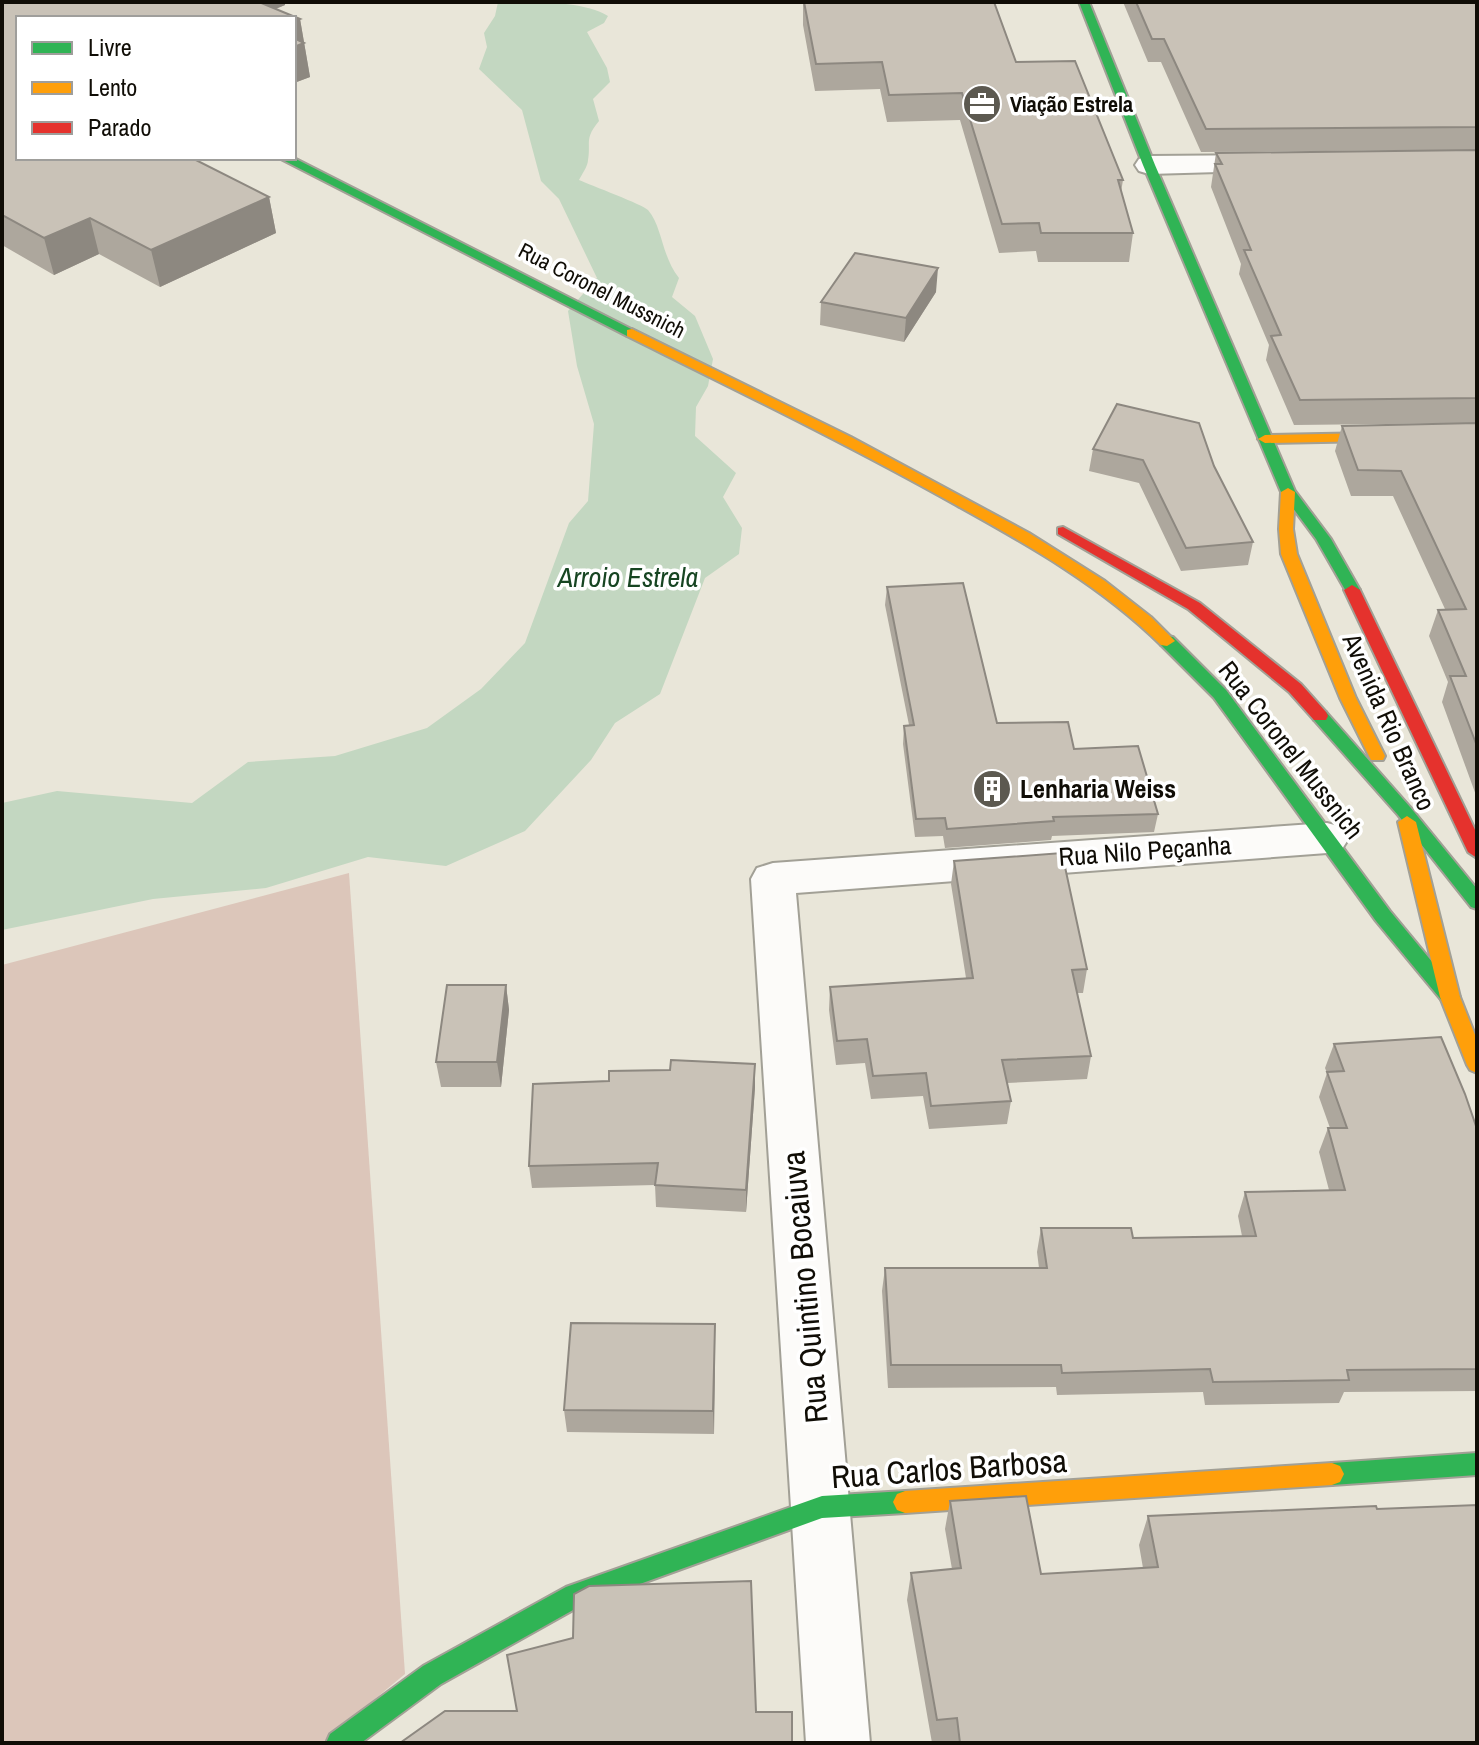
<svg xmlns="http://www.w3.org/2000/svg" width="1479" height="1745" viewBox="0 0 1479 1745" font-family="'Archivo Narrow',sans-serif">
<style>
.forest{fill:#dcc6ba}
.water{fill:#c3d7c1}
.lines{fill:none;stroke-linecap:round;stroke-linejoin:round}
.street-casing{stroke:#a2a096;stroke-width:4}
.fast-casing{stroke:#a2a096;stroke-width:4}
.slow-casing{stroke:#a2a096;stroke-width:4}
.jam-casing{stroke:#a2a096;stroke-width:4}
.street{fill:#fcfbf9;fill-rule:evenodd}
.fast{fill:#30b455;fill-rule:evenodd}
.slow{fill:#ff9f0a;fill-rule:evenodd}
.jam{fill:#e5322d;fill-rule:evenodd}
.wall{fill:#ada79d}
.shaded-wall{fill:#8d8880}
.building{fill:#c9c2b7;stroke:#8d8880;stroke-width:2}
.labels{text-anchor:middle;stroke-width:7;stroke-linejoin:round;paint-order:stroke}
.far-poi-label{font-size:22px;font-weight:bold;fill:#100d06;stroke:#fff;text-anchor:start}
.far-street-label{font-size:22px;fill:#100d06;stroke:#fff}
.street-label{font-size:26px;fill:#100d06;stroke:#fff}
.poi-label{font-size:26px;font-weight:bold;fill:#100d06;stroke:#fff;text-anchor:start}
.water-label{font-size:28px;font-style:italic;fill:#174522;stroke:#fff}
.near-street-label{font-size:32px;fill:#100d06;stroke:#fff}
</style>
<rect width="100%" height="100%" fill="#e9e6d9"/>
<!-- forest -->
<path class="forest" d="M 349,873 L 405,1674 L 322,1743 L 2,1743 L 2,965 Z"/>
<!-- water -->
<path class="water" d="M 498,2 C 531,2 583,0 608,16 L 604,23 L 587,32 L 607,68 L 610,82 L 593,99 L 599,121 C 584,139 591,142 588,160 C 588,166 582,174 579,180 C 590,185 644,205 648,210 C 663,228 661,255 679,278 L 672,297 L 695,316 L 713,359 L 708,386 L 696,407 L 695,436 L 736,473 L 723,497 L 742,528 L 739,554 L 705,578 L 660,694 L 615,723 L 591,760 L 525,831 L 446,866 L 368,857 L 266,888 L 153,899 L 2,930 L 2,803 L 57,791 L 192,803 L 248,762 L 335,756 L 427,728 L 481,689 L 525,643 L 569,523 L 588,501 L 594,424 L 577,366 L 568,311 L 597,278 L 559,199 L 541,181 L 522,110 L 479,69 L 487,47 L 484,33 L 495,16 Z"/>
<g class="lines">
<!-- street casing -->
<g class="street-casing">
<path id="street" d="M 1275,155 L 1285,158 L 1289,164 L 1285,170 L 1149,174 L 1139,171 L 1135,165 L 1139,159 L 1149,156 Z
M 1327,823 L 1342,827 L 1349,838 L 1342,849 L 1327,853 L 796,893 L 870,1743 L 806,1743 L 751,879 L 757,868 L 773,863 Z"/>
</g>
<!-- fast casing -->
<g class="fast-casing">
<path id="fast" d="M 1079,2 L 1089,2 L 1155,165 L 1295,491 L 1331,539 L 1360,590 L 1357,593 L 1347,593 L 1316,539 L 1281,492 L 1143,165 Z
M 279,158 L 294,158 L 639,333 L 627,336 Z
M 1167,636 L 1173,637 L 1226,690 L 1390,911 L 1457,992 L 1460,997 L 1457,1002 L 1443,1002 L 1376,921 L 1214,698 L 1161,645 L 1159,641 L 1161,637 Z
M 1320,710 L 1326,712 L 1410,807 L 1477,889 L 1477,909 L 1471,907 L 1398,815 L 1314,720 L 1312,716 Z
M 1477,1453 L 1477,1475 L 1332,1485 L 1324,1482 L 1320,1474 L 1324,1466 L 1332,1463 Z
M 905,1491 L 913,1494 L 917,1502 L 913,1510 L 905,1513 L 822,1518 L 582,1605 L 441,1684 L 361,1743 L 326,1743 L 330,1734 L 423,1666 L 566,1587 L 822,1496 Z"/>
</g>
<!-- slow casing -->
<g class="slow-casing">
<path id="slow" d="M 632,329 L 851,437 L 1029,533 L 1105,581 L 1151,617 L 1175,641 L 1167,646 L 1161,645 C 1101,586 1030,546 956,505 C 849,445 738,391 627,336 L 627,330 Z
M 1477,431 L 1477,439 L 1265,443 L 1258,439 L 1265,435 Z
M 1288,488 L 1295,492 L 1293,529 L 1297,554 L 1356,698 L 1385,756 L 1383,760 L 1371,760 L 1340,698 L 1281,554 L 1279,529 L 1281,492 Z
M 1407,816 L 1416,822 L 1460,997 L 1477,1040 L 1477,1073 L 1470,1070 L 1467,1065 L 1440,997 L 1398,822 Z
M 1332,1463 L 1340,1466 L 1344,1474 L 1340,1482 L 1332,1485 L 905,1513 L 897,1510 L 893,1502 L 897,1494 L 905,1491 Z"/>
</g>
<!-- jam casing -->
<g class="jam-casing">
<path id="jam" d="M 1063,527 L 1200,603 L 1301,684 L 1326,712 L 1328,716 L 1326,720 L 1314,720 L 1289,692 L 1188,609 L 1058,534 L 1058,528 Z
M 1352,585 L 1360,590 L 1477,834 L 1477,858 L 1468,852 L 1344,590 Z"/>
</g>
<!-- street -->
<use href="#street" class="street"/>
<!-- fast -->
<use href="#fast" class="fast"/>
<!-- slow -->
<use href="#slow" class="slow"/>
<!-- jam -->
<use href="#jam" class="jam"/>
</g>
<!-- wall -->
<path class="wall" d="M 2,2 L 285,5 L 276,9 L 300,19 L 310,77 L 294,83 L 294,18 L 18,158 L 269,197 L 276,233 L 160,287 L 99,254 L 54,275 L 2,245 Z
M 803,2 L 1016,62 L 1123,180 L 1121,192 L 1133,233 L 1129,262 L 1038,262 L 1036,251 L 999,253 L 960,120 L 887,122 L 880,89 L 815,91 L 803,25 Z
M 1123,2 L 1477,2 L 1477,423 L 1294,425 L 1266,360 L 1269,345 L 1239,274 L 1241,264 L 1211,187 L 1216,153 L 1433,150 L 1201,152 L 1161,62 L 1148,62 Z
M 936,292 L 904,342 L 820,325 L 821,302 Z
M 1477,423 L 1477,798 L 1442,702 L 1448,682 L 1429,636 L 1438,610 L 1445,609 L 1393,496 L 1351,496 L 1335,451 L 1342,426 Z
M 1093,449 L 1214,466 L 1253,542 L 1248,565 L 1181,571 L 1139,483 L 1089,471 Z
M 887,587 L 997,723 L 1074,749 L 1158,814 L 1154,832 L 1052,836 L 1051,840 L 945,848 L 943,836 L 915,837 L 903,744 L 904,726 L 909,725 L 885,605 Z
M 954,861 L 1087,969 L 1083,993 L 1077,993 L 1091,1056 L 1087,1079 L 1007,1083 L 1011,1101 L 1007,1124 L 929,1129 L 923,1096 L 871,1099 L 865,1063 L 836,1065 L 829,1010 L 830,987 L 966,978 L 951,884 Z
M 506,985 L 509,1010 L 501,1087 L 441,1087 L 436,1062 Z
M 1334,1044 L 1477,1129 L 1477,1391 L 1344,1392 L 1339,1403 L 1205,1405 L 1203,1392 L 1057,1395 L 1056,1387 L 888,1388 L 882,1291 L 885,1268 L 1039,1268 L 1037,1252 L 1041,1228 L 1133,1238 L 1242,1236 L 1238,1216 L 1245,1192 L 1329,1190 L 1319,1152 L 1328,1128 L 1330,1128 L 1319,1097 L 1327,1073 L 1325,1068 Z
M 755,1064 L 755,1087 L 746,1212 L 656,1207 L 655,1185 L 532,1188 L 529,1166 L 609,1081 L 670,1070 Z
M 715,1324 L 714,1434 L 567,1432 L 564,1410 Z
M 950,1501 L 1041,1574 L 1143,1568 L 1139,1545 L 1148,1516 L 1477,1743 L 932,1743 L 907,1600 L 911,1573 L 952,1569 L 945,1529 Z"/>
<!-- shaded-wall -->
<path class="shaded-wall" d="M 234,2 L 285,2 L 285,5 L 252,18 Z
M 300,19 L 310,77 L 294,83 L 294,21 Z
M 269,197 L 276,233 L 160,287 L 151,250 Z
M 90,218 L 99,254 L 54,275 L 44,238 Z
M 938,268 L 936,292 L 904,342 L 906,318 Z
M 506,985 L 509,1010 L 501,1087 L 497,1062 Z
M 755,1064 L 755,1087 L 746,1212 L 746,1190 Z
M 715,1324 L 715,1347 L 714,1434 L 713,1411 Z"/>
<!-- building -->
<path class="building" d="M 2,2 L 259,2 L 300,19 L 294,21 L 294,18 L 18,18 L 18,158 L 192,158 L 269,197 L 151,250 L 90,218 L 44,238 L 2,215 Z
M 804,2 L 994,2 L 1016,62 L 1075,61 L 1123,180 L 1118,180 L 1133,233 L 1041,233 L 1039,223 L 1002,224 L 962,93 L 889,95 L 882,62 L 816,64 Z
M 1136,2 L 1477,2 L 1477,127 L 1206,129 L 1164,39 L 1152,39 Z
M 294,38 L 304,43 L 294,47 Z
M 1477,150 L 1477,398 L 1300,400 L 1271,336 L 1281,335 L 1244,250 L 1251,250 L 1215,164 L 1222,164 L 1216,153 Z
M 855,253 L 938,268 L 906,318 L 821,302 Z
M 1117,404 L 1199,423 L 1214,466 L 1253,542 L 1186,548 L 1143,460 L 1093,449 Z
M 1477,423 L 1477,746 L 1450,676 L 1466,676 L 1438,610 L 1466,609 L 1401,471 L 1358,470 L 1342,426 Z
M 963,583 L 997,723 L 1068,722 L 1074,749 L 1138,746 L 1158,814 L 1053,817 L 1054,821 L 947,829 L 945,818 L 916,819 L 904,726 L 914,725 L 887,587 Z
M 1062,853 L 1087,969 L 1072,970 L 1091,1056 L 1002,1060 L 1011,1101 L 931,1106 L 926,1073 L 873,1076 L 867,1039 L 837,1041 L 830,987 L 973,978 L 954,861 Z
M 447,985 L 506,985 L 497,1062 L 436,1062 Z
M 1441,1037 L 1465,1094 L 1477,1129 L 1477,1369 L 1347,1370 L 1349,1380 L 1213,1382 L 1210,1369 L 1062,1373 L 1061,1365 L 891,1365 L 885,1268 L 1047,1268 L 1041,1228 L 1131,1228 L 1133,1238 L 1256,1236 L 1245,1192 L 1345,1190 L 1328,1128 L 1347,1128 L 1327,1072 L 1344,1071 L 1334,1044 Z
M 671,1060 L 755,1064 L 746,1190 L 655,1185 L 658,1163 L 529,1166 L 533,1084 L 609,1081 L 609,1071 L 670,1070 Z
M 571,1323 L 715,1324 L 713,1411 L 564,1410 Z
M 1026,1496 L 1041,1574 L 1158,1567 L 1148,1516 L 1376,1506 L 1377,1509 L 1477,1505 L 1477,1743 L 960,1743 L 957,1718 L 937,1720 L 911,1573 L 961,1568 L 950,1501 Z
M 751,1581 L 756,1712 L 792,1712 L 792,1743 L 400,1743 L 445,1711 L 517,1711 L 507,1655 L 573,1638 L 574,1594 L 589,1586 Z"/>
<!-- icons -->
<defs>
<g id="office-disc" transform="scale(2)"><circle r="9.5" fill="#5c5950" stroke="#fff"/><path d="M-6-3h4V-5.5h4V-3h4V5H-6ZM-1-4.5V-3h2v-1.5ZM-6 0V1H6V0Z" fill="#fff"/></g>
<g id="building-disc" transform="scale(2)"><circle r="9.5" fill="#5c5950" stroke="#fff"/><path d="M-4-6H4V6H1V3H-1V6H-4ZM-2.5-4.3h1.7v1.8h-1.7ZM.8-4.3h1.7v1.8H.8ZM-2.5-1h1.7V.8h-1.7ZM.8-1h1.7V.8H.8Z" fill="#fff"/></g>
</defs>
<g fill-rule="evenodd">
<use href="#office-disc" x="982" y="104"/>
<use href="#building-disc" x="992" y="789"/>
</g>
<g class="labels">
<!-- far-poi labels -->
<g class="far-poi-label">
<text x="1010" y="112">Viação Estrela</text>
</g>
<!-- far-street labels -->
<g class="far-street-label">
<text transform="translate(602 290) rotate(27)" y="8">Rua Coronel Mussnich</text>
</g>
<!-- street labels -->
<g class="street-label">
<text transform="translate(1389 722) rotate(66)" y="9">Avenida Rio Branco</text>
<text transform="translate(1291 750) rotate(52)" y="9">Rua Coronel Mussnich</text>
<text transform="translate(1145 851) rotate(-4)" y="9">Rua Nilo Peçanha</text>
</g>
<!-- poi labels -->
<g class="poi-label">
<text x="1020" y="798">Lenharia Weiss</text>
</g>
<!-- water labels -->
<g class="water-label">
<text x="628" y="587">Arroio Estrela</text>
</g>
<!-- near-street labels -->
<g class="near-street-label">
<text transform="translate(805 1287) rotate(-95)" y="11">Rua Quintino Bocaiuva</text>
<text transform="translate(949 1469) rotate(-4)" y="11">Rua Carlos Barbosa</text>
</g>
</g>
<!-- border -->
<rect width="1479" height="1745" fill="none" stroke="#100d06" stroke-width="8"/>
<!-- legend -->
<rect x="16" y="16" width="280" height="144" fill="#ffffff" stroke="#9f9e9b" stroke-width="2"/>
<rect x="32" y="42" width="40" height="12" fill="#30b455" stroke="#9f9e9b" stroke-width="2"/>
<text x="88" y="56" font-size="24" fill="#100d06">Livre</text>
<rect x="32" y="82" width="40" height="12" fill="#ff9f0a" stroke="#9f9e9b" stroke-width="2"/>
<text x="88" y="96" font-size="24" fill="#100d06">Lento</text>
<rect x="32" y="122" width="40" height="12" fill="#e5322d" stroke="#9f9e9b" stroke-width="2"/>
<text x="88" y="136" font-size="24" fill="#100d06">Parado</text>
</svg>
